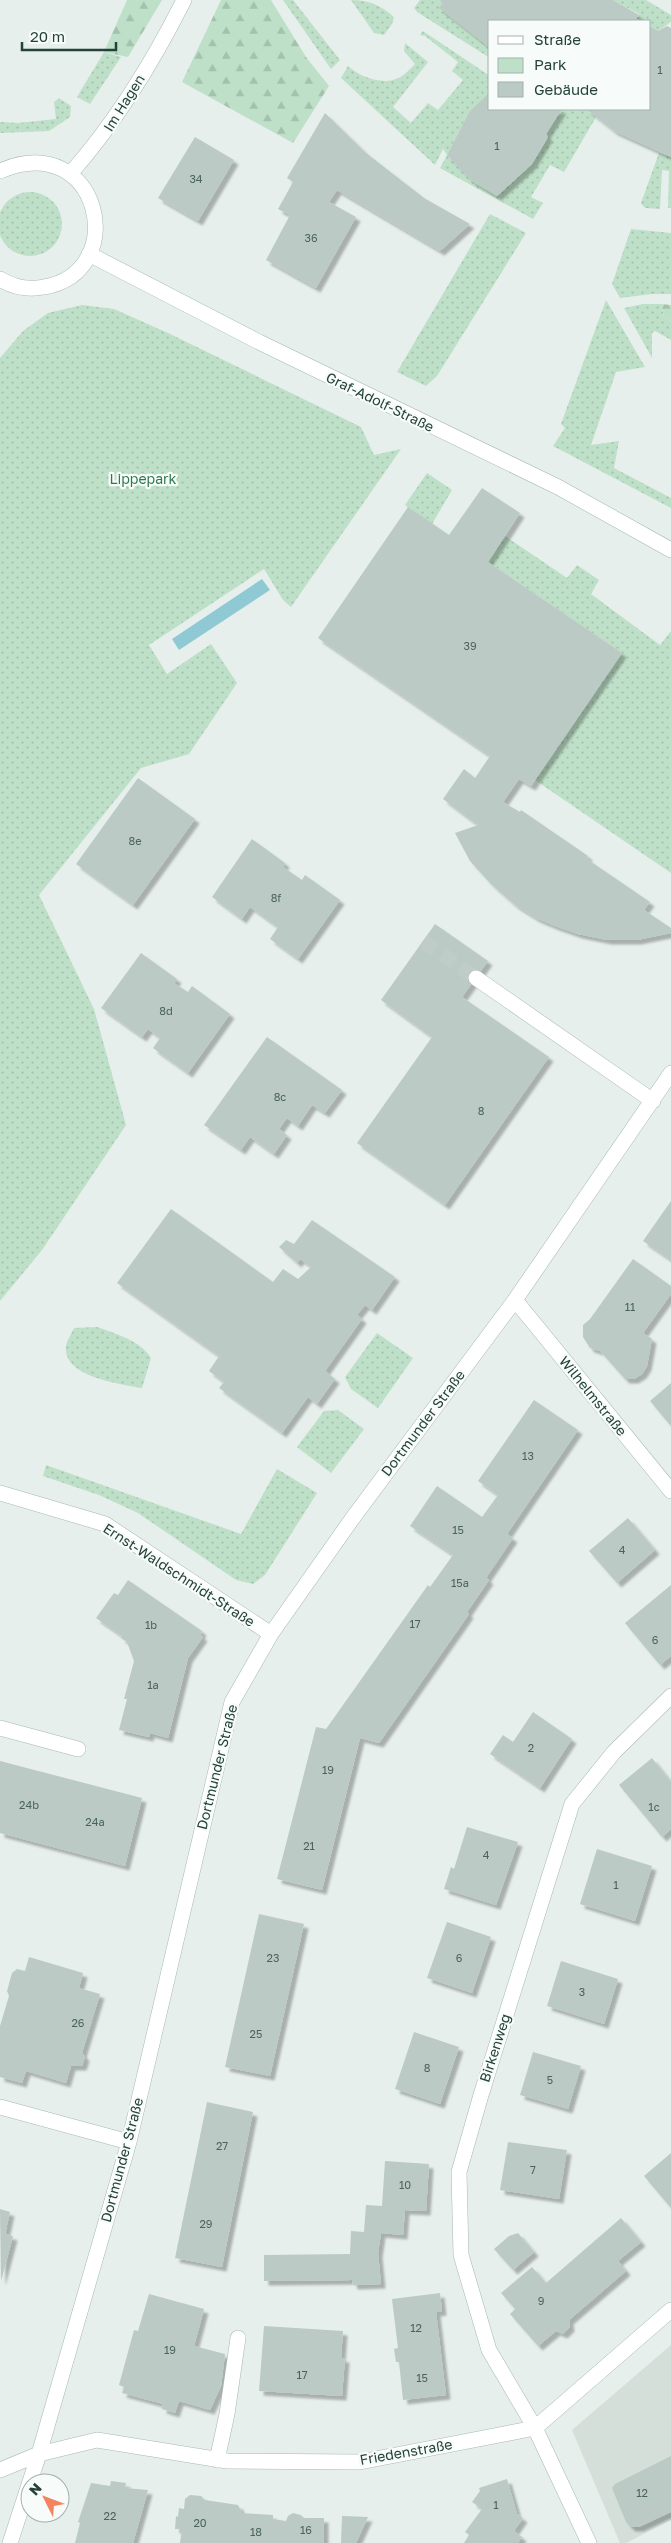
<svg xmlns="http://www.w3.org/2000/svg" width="671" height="2543" viewBox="0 0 671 2543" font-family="'Golos Text',sans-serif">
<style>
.built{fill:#d4dfda}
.green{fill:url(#green-dots)}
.forest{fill:url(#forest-firs)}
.water{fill:#8ec9d4}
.building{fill:#bbcac4;filter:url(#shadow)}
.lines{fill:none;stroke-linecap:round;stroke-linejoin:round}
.minor-tunnel{stroke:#bfccc8;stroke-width:15;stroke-dasharray:15 8;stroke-linecap:butt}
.minor-casing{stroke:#a8b8b2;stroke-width:16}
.minor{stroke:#fff;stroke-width:15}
.labels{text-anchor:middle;stroke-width:4.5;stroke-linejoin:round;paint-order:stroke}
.number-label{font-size:11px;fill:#4a645c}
.street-label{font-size:14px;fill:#24423a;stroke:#f7fbf9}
.park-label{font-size:14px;fill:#2d7a4b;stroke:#f7fbf9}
</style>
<defs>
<pattern id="green-dots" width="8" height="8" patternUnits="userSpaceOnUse" patternTransform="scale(1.25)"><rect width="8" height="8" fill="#bfe0c8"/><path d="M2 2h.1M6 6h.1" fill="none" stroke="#a4c1ad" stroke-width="1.8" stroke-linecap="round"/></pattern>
<pattern id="forest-firs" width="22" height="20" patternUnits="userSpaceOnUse" patternTransform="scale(1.25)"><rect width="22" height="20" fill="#bfe0c8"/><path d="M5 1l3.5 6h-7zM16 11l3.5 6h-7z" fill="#a4c1ad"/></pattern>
<filter id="shadow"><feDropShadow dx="4.5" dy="4.5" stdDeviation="1" flood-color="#0004"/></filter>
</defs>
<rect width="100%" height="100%" fill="#e6efeb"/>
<!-- built -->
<path class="built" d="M 671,2345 L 671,2520 L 626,2543 L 620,2543 L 572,2430 Z"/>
<!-- green -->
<path class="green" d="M 283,0 L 293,0 L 340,60 L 331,69 Z
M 351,0 C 369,0 380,5 394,17 L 392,24 L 384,35 L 374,33 Z
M 420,0 L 439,0 L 443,3 L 440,8 L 490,48 L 490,58 L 417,12 L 414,8 Z
M 613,0 L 646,0 L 671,15 L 671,22 L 658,31 L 650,26 L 650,21 L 636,19 L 639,14 Z
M 423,31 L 490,76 L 490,94 L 469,112 L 447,155 L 472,181 L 497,196 L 532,164 L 548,137 L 546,134 L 562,109 L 586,109 L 596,117 L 564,172 L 550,165 L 531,197 L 543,203 L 533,219 L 440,168 L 447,155 L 443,149 L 435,165 L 341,78 L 348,66 C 358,76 382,85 396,79 C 403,77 410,69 415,64 L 404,51 L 405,43 L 428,62 L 393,107 L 411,123 L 428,103 L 438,110 L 463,80 L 452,71 L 458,62 L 425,36 L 420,35 Z
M 104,52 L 121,57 L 90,104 L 77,97 Z
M 59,98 L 71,106 L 70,117 L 49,131 L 0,133 L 0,122 L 18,123 L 56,119 L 54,102 Z
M 659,153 L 671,157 L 671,208 L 668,208 L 669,171 L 662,170 L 660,209 L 645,208 L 641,203 Z
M-2 224a32 32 0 1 1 64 0a32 32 0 1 1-64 0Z
M 490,214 L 526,233 L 437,376 L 426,386 L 397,372 Z
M 631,229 L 671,233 L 671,294 L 652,294 L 620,298 L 612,284 Z
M 606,300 L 645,367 L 616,372 L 591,445 L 619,441 L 614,468 L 671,498 L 671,508 L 553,446 L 565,428 L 561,424 Z
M 643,304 L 661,304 L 664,317 L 671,321 L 671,340 L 655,331 L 652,333 L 652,358 L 624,308 Z
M 82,305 L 114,309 L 168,333 L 361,427 L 374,455 L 401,449 L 291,607 L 283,600 L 264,569 L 149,645 L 167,674 L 211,644 L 237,683 L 189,754 L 141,768 L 39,895 L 94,1009 L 126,1125 L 42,1250 L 0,1301 L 0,358 L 23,331 L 48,313 Z
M 427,473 L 452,490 L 432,524 L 405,505 Z
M 505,536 L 567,578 L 577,565 L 599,580 L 591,594 L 660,645 L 671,631 L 671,873 L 535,780 L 622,653 L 488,562 Z
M 97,1327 C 116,1334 140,1340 151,1358 L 142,1388 C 121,1384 62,1377 66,1346 C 67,1340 72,1333 74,1328 Z
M 377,1333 L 413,1358 L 378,1408 L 351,1389 L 345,1377 Z
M 338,1410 L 364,1429 L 331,1473 L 297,1447 L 324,1411 Z
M 46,1465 L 241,1534 L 277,1469 L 317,1493 L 265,1575 L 253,1584 L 236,1580 L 138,1513 L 99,1495 L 43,1476 Z"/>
<!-- forest -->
<path class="forest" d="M 127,0 L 162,0 L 128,57 L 104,52 Z
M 221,0 L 271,0 L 306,57 L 329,86 L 293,143 L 182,82 Z
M 661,304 L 671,305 L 671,321 L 664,317 Z"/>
<!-- water -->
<path class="water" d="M 262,579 L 270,590 L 179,650 L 172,639 Z"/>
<!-- building -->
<path class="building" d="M 439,0 L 613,0 L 639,15 L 636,19 L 641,21 L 490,21 L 490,48 L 439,8 L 443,3 Z
M 650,26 L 658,31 L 667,26 L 671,28 L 671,157 L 614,131 L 586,109 L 650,109 Z
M 488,94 L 490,109 L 562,109 L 546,134 L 548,137 L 532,164 L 497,196 L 472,181 L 447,155 L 469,112 Z
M 325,113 L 366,153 L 424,198 L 470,224 L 440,251 L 337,190 L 329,202 L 356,217 L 316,288 L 266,260 L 290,215 L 278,209 L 293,182 L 287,178 Z
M 195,137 L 234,160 L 198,221 L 158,198 Z
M 482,488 L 520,513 L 488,562 L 622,653 L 531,786 L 519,779 L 503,802 L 520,812 L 521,810 L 588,856 L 587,859 L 650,902 L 644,910 L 671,928 L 671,933 L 637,940 L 607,940 L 578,934 L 555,926 L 536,918 L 515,905 L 491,884 L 470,861 L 455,833 L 478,825 L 443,799 L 464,769 L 475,778 L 490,756 L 318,638 L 408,507 L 449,535 Z
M 138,778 L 195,819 L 133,905 L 76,864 Z
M 252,839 L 285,863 L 283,867 L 302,880 L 305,875 L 340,900 L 298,959 L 270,939 L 278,927 L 250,907 L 242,919 L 212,897 Z
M 435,924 L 488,961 L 462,997 L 549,1057 L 445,1205 L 357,1143 L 432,1037 L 381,1000 Z
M 141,953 L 177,979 L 174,983 L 188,992 L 192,986 L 230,1014 L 188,1073 L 153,1048 L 160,1038 L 148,1029 L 142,1037 L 101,1008 Z
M 267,1037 L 342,1090 L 325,1113 L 312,1105 L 298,1126 L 287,1118 L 279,1129 L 287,1135 L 274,1154 L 250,1137 L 241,1150 L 204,1125 Z
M 671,1201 L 671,1260 L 643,1241 Z
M 171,1209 L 273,1282 L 283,1269 L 298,1279 L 311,1267 L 300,1259 L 297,1263 L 279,1247 L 286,1240 L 294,1244 L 312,1220 L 395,1277 L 372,1310 L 365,1305 L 357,1315 L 362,1319 L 325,1371 L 335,1379 L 317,1404 L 308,1397 L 282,1433 L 219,1388 L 224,1382 L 209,1371 L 219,1356 L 117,1283 Z
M 633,1259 L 671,1286 L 671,1294 L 643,1333 L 652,1339 L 647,1366 L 642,1374 L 634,1379 L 625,1379 L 600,1351 L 590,1348 L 583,1337 L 583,1325 L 590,1319 Z
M 671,1383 L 671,1426 L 650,1401 Z
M 534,1400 L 578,1430 L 507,1534 L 513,1538 L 486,1578 L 489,1580 L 467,1612 L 469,1614 L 379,1743 L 360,1738 L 322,1890 L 277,1879 L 316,1727 L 326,1729 L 428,1585 L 430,1587 L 453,1555 L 410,1526 L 437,1486 L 482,1517 L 498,1495 L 478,1481 Z
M 628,1518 L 655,1550 L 617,1583 L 589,1551 Z
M 128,1580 L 202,1631 L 200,1635 L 203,1637 L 188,1658 L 168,1738 L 150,1733 L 149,1737 L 119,1730 L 127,1699 L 124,1699 L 134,1661 L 127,1642 L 121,1638 L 122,1636 L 96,1618 L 114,1593 L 118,1595 Z
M 671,1585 L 671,1656 L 660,1665 L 625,1623 Z
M 533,1712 L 572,1739 L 540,1788 L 490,1754 L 503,1735 L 513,1742 Z
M 652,1758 L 671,1782 L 671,1829 L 662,1837 L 619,1785 Z
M 0,1761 L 142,1798 L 125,1866 L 0,1833 Z
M 467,1827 L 518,1842 L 496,1905 L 444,1889 L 451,1867 L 454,1869 Z
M 597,1849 L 652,1866 L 635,1921 L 580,1904 Z
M 259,1914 L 304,1924 L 270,2076 L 225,2067 Z
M 447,1922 L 491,1937 L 472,1993 L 427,1978 Z
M 29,1957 L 83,1973 L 79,1988 L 100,1994 L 82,2053 L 85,2057 L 82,2066 L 71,2066 L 66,2083 L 26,2071 L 22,2083 L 0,2077 L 0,2026 L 9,1996 L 7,1991 L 12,1973 L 17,1969 L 25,1971 Z
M 561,1961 L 618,1979 L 604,2024 L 547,2006 Z
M 414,2032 L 459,2047 L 440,2104 L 395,2089 Z
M 533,2052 L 581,2066 L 568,2109 L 520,2095 Z
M 207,2102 L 253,2112 L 222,2267 L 175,2258 Z
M 508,2142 L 567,2150 L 559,2199 L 500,2190 Z
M 671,2153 L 671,2208 L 644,2176 Z
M 385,2161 L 429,2164 L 426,2211 L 405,2210 L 403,2235 L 381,2233 L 378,2253 L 381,2284 L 353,2285 L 352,2280 L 264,2281 L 264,2255 L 350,2254 L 351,2231 L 364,2232 L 366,2205 L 382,2206 Z
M 0,2209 L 10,2212 L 5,2234 L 13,2236 L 1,2281 Z
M 621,2218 L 641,2242 L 618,2261 L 626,2271 L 569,2320 L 570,2327 L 563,2334 L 556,2331 L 538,2346 L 510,2314 L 515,2309 L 501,2293 L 532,2267 L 546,2283 Z
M 518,2233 L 534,2252 L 513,2270 L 494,2249 L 509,2236 Z
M 440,2293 L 442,2311 L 436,2312 L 446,2395 L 403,2400 L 399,2362 L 396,2362 L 394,2349 L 398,2348 L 392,2299 Z
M 149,2294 L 204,2309 L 194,2346 L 225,2354 L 221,2386 L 210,2410 L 179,2401 L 175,2413 L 162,2409 L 163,2404 L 122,2393 L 124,2387 L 119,2385 L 134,2330 L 138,2331 Z
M 264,2326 L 343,2331 L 341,2358 L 345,2358 L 342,2396 L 259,2391 Z
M 671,2456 L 671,2512 L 639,2527 L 631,2527 L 626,2522 L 612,2488 L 615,2484 Z
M 507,2479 L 517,2514 L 523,2518 L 514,2531 L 522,2537 L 518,2543 L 464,2543 L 469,2535 L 465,2532 L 482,2509 L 472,2502 L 480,2491 L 479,2488 Z
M 111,2481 L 126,2483 L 125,2488 L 148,2490 L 133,2543 L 75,2543 L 80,2523 L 78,2522 L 91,2483 L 110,2486 Z
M 190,2495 L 201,2496 L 205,2500 L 238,2505 L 242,2513 L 273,2515 L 273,2519 L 286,2521 L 288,2516 L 293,2513 L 301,2515 L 304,2518 L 324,2518 L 324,2543 L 180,2543 L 182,2529 L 175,2529 L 176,2516 L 178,2517 L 179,2508 L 184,2509 L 185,2499 Z
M 342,2516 L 368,2517 L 356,2543 L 341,2543 Z"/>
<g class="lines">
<!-- minor-tunnel -->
<path class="minor-tunnel" d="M 423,941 L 476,978"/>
<!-- minor casing -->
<g class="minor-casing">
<path id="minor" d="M 0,171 C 100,128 132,272 44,287 C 29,290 13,287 0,279
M 70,174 C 116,122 153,62 184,0
M 89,254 L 259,342 L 558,487 L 671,550
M 476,978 L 653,1101
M 515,1300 L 671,1491
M 0,1493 L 105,1524 L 271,1634
M 0,1728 L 78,1749
M 0,2107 L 129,2142
M 217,2460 L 227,2414 L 238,2338
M 0,2470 L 39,2454 L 97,2440 L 227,2461 L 360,2462 L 535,2428 L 671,2310
M 10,2543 L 39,2454 L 129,2142 L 232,1702 L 271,1634 L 352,1519 L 515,1300 L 671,1073
M 589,2543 L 535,2428 L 489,2350 L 461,2255 L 459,2172 L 481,2095 L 572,1804 L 614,1752 L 671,1696"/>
</g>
<!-- minor -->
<use href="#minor" class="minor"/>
</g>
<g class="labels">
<!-- number labels -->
<g class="number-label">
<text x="660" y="74">1</text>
<text x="497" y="150">1</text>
<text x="196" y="183">34</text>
<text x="311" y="242">36</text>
<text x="470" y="650">39</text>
<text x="135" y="845">8e</text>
<text x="276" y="902">8f</text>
<text x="166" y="1015">8d</text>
<text x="280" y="1101">8c</text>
<text x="481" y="1115">8</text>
<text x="630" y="1311">11</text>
<text x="528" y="1460">13</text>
<text x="458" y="1534">15</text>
<text x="622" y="1554">4</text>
<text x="460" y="1587">15a</text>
<text x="415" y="1628">17</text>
<text x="151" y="1629">1b</text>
<text x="655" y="1644">6</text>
<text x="153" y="1689">1a</text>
<text x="531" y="1752">2</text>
<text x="328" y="1774">19</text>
<text x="29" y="1809">24b</text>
<text x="654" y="1811">1c</text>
<text x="95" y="1826">24a</text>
<text x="309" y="1850">21</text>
<text x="486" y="1859">4</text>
<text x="616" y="1889">1</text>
<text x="273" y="1962">23</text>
<text x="459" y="1962">6</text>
<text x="582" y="1996">3</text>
<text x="78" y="2027">26</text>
<text x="256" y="2038">25</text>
<text x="427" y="2072">8</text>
<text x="550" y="2084">5</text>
<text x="222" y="2150">27</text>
<text x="533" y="2174">7</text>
<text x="405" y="2189">10</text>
<text x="206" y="2228">29</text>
<text x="541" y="2305">9</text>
<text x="416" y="2332">12</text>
<text x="170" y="2354">19</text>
<text x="302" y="2379">17</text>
<text x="422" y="2382">15</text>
<text x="642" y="2497">12</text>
<text x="496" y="2509">1</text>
<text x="110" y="2520">22</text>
<text x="200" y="2527">20</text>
<text x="306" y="2534">16</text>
<text x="256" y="2536">18</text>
</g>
<!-- street labels -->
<g class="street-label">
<text transform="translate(124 103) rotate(-58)" y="5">Im Hagen</text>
<text transform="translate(380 402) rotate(26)" y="5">Graf-Adolf-Straße</text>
<text transform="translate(593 1396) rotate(51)" y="5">Wilhelmstraße</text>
<text transform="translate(423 1423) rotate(-53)" y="5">Dortmunder Straße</text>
<text transform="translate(179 1575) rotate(33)" y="5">Ernst-Waldschmidt-Straße</text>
<text transform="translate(217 1767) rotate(-76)" y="5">Dortmunder Straße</text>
<text transform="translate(495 2048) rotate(-72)" y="5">Birkenweg</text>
<text transform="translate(122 2160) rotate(-75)" y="5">Dortmunder Straße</text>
<text transform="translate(406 2452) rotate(-10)" y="5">Friedenstraße</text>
</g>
<!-- park labels -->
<g class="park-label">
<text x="143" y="484">Lippepark</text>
</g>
</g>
<!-- legend -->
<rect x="488" y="20" width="162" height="90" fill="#f7fbf9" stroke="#a3b1ad"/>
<rect x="498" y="36" width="25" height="8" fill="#ffffff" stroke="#a3b1ad"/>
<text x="534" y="45" font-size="15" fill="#24423a">Straße</text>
<rect x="498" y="58" width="25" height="15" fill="#bfe0c8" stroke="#a3b1ad"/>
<text x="534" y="70" font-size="15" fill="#24423a">Park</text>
<rect x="498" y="82" width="25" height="15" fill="#bbcac4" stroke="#a3b1ad"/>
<text x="534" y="95" font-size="15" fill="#24423a">Gebäude</text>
<!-- north arrow -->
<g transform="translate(45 2498) rotate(312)"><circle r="24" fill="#f7fbf9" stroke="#a3b1ad"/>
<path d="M0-4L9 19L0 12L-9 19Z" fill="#f4845f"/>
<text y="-8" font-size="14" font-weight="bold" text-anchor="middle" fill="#24423a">N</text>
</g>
<!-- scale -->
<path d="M22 42v8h94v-8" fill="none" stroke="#24423a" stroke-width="2.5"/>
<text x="30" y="42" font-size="15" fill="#24423a" stroke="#f7fbf9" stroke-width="4" paint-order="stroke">20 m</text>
</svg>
